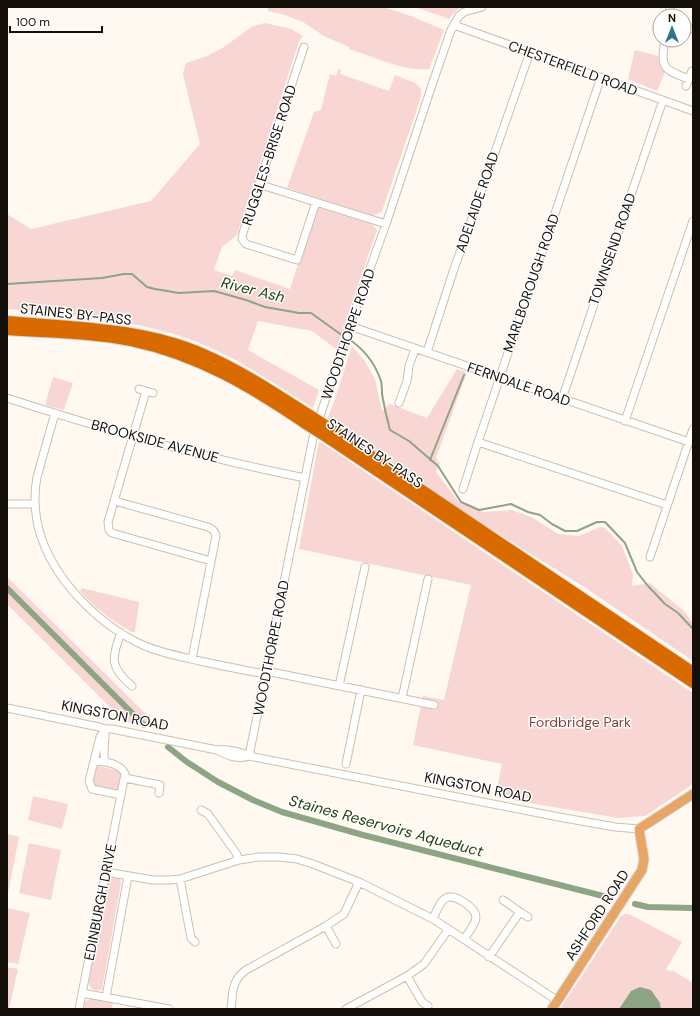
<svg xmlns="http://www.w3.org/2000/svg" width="700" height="1016" viewBox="0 0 700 1016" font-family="'DM Sans',sans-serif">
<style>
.green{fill:#f8d6d3}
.water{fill:#8da584}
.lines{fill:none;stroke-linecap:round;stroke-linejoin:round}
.stream{stroke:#8da584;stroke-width:2}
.canal{stroke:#8da584;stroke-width:6}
.minor-casing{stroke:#ccc0ab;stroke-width:9}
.major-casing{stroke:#d9d9d7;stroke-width:11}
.highway-casing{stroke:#d9d9d7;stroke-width:12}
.minor{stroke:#fff;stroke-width:7}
.major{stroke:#e8a666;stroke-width:9}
.highway{stroke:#d96a00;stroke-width:10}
.highway-bridge-casing{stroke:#d9d9d7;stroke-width:12;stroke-linecap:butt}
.highway-bridge{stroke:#d96a00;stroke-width:10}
.labels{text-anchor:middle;stroke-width:3;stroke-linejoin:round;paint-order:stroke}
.street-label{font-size:14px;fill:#140f08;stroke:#fff}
.park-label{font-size:14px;fill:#814340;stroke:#fff}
.water-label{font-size:15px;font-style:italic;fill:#1c3e0c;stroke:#fff}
</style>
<rect width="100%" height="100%" fill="#fff9f1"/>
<!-- green -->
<path class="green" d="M 268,7 L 384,7 L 411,16 L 444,30 L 429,69 C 406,72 371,56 349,49 L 349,47 L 324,36 L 303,22 L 285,15 L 268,11 Z
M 415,7 L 460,7 L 449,19 Z
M 265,23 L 291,29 L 303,36 L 299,41 L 237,235 L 222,247 L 214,270 L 232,276 L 235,270 L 290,289 L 316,207 L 372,224 L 377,230 L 336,349 L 312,331 L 258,321 L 248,350 L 319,390 L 313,408 C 273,383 234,355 189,339 C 132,319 67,314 7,309 L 7,214 L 31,229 L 151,201 L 200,144 L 183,74 L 186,63 L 207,56 L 224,47 L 253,26 Z
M 635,50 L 658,56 L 659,63 L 665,72 L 657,91 L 628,79 Z
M 338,69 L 341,70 L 340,74 L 389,91 L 395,75 L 415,83 L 421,89 L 421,96 L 416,112 L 382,211 L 374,216 L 287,188 L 314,112 L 321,110 L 330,74 L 336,76 Z
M 352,346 L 364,360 L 375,379 L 382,411 L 390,404 L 427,418 L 457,369 L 467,372 L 436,458 L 440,464 L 436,472 L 460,503 L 483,512 L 512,510 L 533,518 L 558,534 L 579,536 L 600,527 L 605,528 L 622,546 L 633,574 L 632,586 L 650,583 L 684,611 L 693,623 L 693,661 L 581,585 L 457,508 L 327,419 L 333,405 Z
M 53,377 L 73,383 L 64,410 L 45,405 Z
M 319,441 L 693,693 L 693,784 L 645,816 L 618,818 L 495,797 L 502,764 L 413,745 L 423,696 L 444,700 L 471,585 L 299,549 Z
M 7,577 L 157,725 L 155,727 L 125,722 L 7,604 Z
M 82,588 L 139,602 L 135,632 L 132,632 C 112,621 95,608 80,591 Z
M 98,766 L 120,771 L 122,773 L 120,789 L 115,790 L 95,787 L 92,782 L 95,768 Z
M 33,796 L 68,804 L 62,829 L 28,820 Z
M 7,834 L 19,837 L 8,893 L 7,893 Z
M 29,843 L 61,850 L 51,900 L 19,893 Z
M 112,878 L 120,879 L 121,883 L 102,989 C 94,993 89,988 88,980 L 107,882 L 110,879 Z
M 7,908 L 30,913 L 18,964 L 7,962 Z
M 625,914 L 629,914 L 682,942 L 666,969 L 670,972 L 672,970 L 693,983 L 693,1009 L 661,1009 L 660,1003 L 631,991 L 619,1009 L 560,1009 L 621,916 Z
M 7,967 L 18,969 L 9,1009 L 7,1009 Z
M 92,998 L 113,1002 L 112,1009 L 83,1009 L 84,1002 Z"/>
<!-- water -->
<path class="water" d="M 640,987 L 651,990 L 660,1003 L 661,1009 L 619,1009 L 631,991 Z"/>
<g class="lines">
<!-- stream -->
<path class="stream" d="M 7,284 L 102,278 L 124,274 L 132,274 L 147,287 L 155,289 L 179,293 L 214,291 L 246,300 L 265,307 L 299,313 L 311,313 L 343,336
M 347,338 C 363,348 375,363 381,381 C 382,385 382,390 382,394 C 384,406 387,419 390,430 L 409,441 L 438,466 L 461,502 L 479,510 L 511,504 L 528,512 L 540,515 L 552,524 L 565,531 L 577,531 L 597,522 L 605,522 L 625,543 L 637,572 L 648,586 L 665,604 L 678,613 L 693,629
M 430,460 L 464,375"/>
<!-- canal -->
<path class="canal" d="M 7,588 L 144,725
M 168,747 L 187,762 L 218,782 L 253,800 L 282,812 L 363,835 L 611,898
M 635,904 L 648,907 L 693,908"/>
<!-- minor casing -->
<g class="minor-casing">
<path id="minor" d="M 669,16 L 670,7
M 454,25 L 693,111
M 684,30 L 693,28
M 665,40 C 660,67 663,70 689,79
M 304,47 L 243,233 L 242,239 L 246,244 L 297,260 L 316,202
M 686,86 L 692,71
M 258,184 L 386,224
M 350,326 L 689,442
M 427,352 L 453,272 L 530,52
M 139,389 L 153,393
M 146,391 L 108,522 L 109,530 L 112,533 L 211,561
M 7,398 C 105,430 204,458 305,478
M 562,399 L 663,100
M 399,403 L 407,381 L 409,366 L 415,349
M 55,413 L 37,477 C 33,498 35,522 43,542 C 59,585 103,628 145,646 C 162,653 182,657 200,661 C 222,666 244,670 265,674
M 625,421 L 693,221
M 478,442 L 667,505
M 463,489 L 478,442 L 601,77
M 115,501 L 208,527 C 213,529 215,531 216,536 L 192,659
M 7,504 L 35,504
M 650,557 L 693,429
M 121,633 C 111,658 110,668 132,686
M 266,671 L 434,705
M 339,686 L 365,567
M 402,698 L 428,579
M 7,708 L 99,727 L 105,729 L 112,729 L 217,750 C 228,749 239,751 249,756 L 559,817 L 615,827 L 639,829
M 105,729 L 100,737 L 89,781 L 92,789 L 121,795
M 217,750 C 227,756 238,760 249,756
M 249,756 L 313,438 L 348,330 L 386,224 L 432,85 L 451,30 L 459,16 L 464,12 L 482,7
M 105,762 C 102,751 106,741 105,729
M 346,764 L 361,690
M 125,778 L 160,785 L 159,793
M 201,810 L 208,814 L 236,853 L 239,860
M 106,872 L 153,880 L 169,880 L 180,879 L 239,860 L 259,857 L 279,857 L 297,859 L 313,864 L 359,882 L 433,919 L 558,1001
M 180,879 L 191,938 L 195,942
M 520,912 L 528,917
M 433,919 C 436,912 440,901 446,898 C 454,893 476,908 476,917 C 476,924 468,933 464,939
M 326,926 L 336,944
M 489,957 L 520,912 L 503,900
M 407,976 L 422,1002 L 428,1006
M 82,993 L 169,1009
M 106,997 L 128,876
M 79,1009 L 125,774 C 121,764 104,760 94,762
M 231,1009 C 233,993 231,981 246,970 L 326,926 L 344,914 L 359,882
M 346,1009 L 407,976 L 424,964 L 448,930"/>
</g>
<!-- major casing -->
<g class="major-casing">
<path id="major" d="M 552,1009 L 642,870 L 644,859 L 639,829 L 693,794"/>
</g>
<!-- highway casing -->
<g class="highway-casing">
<path id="highway" d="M 7,321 C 73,327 143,327 204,354 C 243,371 277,394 313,417
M 7,330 C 48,333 91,333 131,341 C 198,355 251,387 307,425
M 333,430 L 693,672
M 329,439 L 693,683"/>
</g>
<!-- minor -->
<use href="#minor" class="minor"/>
<!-- major -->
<use href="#major" class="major"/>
<!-- highway -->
<use href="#highway" class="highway"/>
<!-- highway-bridge casing -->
<g class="highway-bridge-casing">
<path id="highway-bridge" d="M 313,417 L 333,430
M 307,425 L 329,439"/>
</g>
<!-- highway-bridge -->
<use href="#highway-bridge" class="highway-bridge"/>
</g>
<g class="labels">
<!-- street labels -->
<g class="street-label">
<text transform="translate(573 68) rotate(20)" y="5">CHESTERFIELD ROAD</text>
<text transform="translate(269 155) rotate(-72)" y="5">RUGGLES-BRISE ROAD</text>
<text transform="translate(477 202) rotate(-71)" y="5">ADELAIDE ROAD</text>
<text transform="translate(612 249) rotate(-71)" y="5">TOWNSEND ROAD</text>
<text transform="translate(531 283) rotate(-71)" y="5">MARLBOROUGH ROAD</text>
<text transform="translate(76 314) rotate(6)" y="5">STAINES BY-PASS</text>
<text transform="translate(348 334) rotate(-71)" y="5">WOODTHORPE ROAD</text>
<text transform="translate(519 384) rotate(19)" y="5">FERNDALE ROAD</text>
<text transform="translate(155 441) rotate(15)" y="5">BROOKSIDE AVENUE</text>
<text transform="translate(375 453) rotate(34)" y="5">STAINES BY-PASS</text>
<text transform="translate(271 648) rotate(-79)" y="5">WOODTHORPE ROAD</text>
<text transform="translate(115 715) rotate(11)" y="5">KINGSTON ROAD</text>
<text transform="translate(478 787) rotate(11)" y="5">KINGSTON ROAD</text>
<text transform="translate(100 902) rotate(-79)" y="5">EDINBURGH DRIVE</text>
<text transform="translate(597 915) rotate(-57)" y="5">ASHFORD ROAD</text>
</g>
<!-- park labels -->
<g class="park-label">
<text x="580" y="727">Fordbridge Park</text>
</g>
<!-- water labels -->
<g class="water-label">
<text transform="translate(253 290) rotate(14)" y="5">River Ash</text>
<text transform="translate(386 826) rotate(15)" y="5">Staines Reservoirs Aqueduct</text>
</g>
</g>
<!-- border -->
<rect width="700" height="1016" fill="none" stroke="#140f08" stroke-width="16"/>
<!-- north arrow -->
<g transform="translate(672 28)"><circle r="19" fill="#ffffff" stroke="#a19f9c"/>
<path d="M0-3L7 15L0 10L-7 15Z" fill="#337287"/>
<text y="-6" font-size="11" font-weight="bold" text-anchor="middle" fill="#140f08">N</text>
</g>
<!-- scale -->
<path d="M10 26v6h92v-6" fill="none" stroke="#140f08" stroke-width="2"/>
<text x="16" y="26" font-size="12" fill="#140f08" stroke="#ffffff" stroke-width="3" paint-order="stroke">100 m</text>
</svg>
